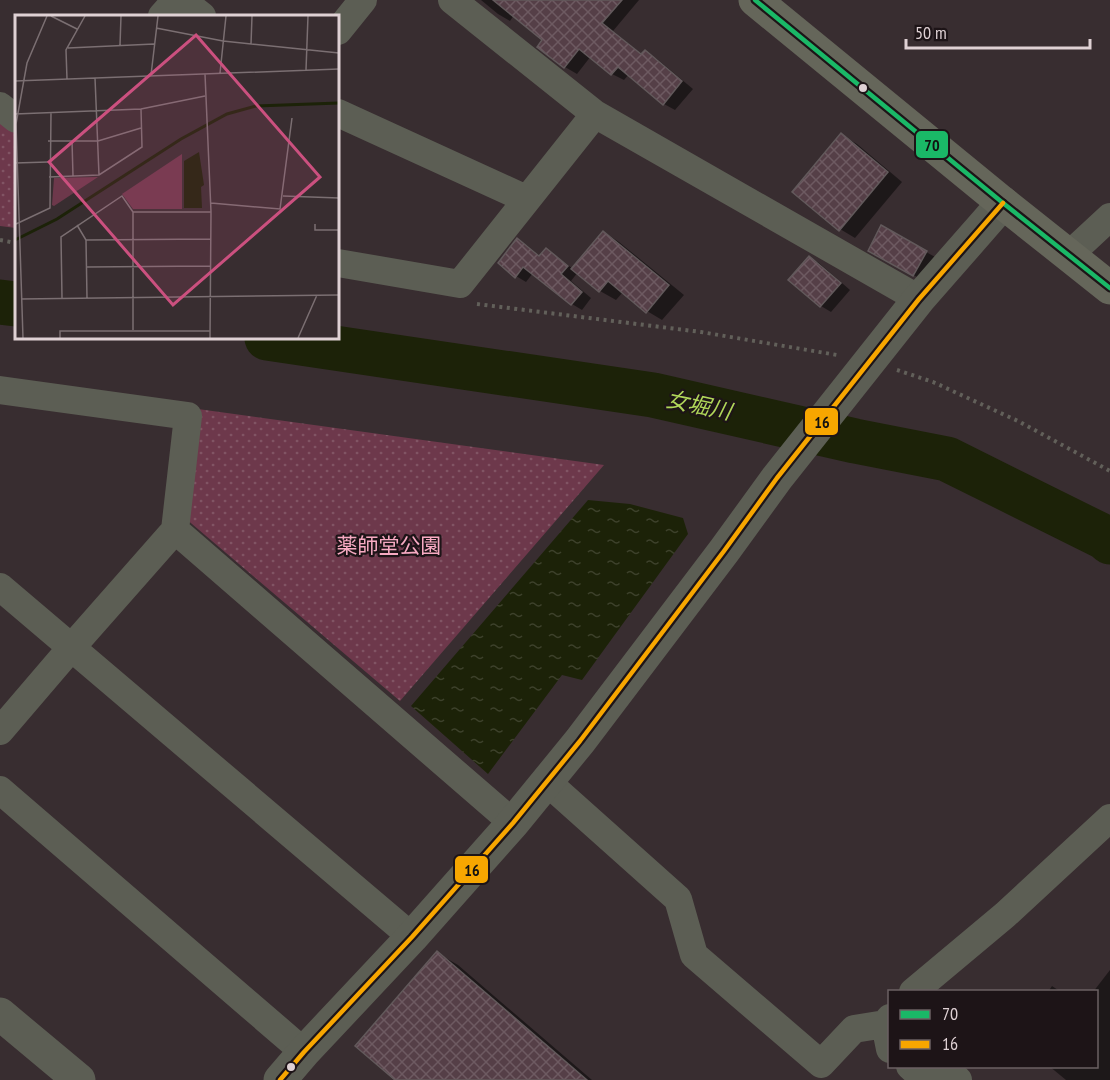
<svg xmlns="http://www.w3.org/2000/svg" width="1110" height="1080" viewBox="0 0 1110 1080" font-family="'PT Sans Narrow','Noto Sans JP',sans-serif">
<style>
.grass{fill:url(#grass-dots)}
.water{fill:url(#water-ripples)}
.shadow{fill:#0007}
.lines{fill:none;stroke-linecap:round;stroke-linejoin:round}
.river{stroke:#1c2208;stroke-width:45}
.building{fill:url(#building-cross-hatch);stroke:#62595b;stroke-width:1.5}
.path{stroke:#62605a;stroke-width:4;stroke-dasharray:3 4.5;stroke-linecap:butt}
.minor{stroke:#5c5e54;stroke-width:28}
.tertiary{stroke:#5c5e54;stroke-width:33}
.primary{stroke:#65665a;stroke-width:33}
.bus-1-casing{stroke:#1d1417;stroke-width:9}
.bus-2-casing{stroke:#1d1417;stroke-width:9}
.bus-1{stroke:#1ab867;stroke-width:4.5}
.bus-2{stroke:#f7a600;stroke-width:4.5}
.bus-dot{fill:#dfd1d4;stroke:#1d1417;stroke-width:2}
.labels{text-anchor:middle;stroke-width:4.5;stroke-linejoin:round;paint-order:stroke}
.park-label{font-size:21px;fill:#f7aac2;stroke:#1d1417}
.water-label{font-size:22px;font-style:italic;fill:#b0d659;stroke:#1d1417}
.inset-river{fill:none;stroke:#1c2208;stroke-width:3}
.inset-road{fill:none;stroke:#7b6f72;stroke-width:1.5}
.view{fill:#cb507f;fill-opacity:0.15;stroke:#cb507f;stroke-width:3}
.inset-edge{fill:none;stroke:#dfd1d4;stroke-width:3}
.line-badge{stroke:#1d1417;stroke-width:2}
.pale-badge-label{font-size:16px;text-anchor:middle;font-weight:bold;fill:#111}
</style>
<defs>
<pattern id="grass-dots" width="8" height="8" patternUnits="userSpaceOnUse" patternTransform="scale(1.5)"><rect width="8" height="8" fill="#6d384b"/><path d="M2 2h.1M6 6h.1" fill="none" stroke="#815464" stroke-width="1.8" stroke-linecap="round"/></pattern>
<pattern id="water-ripples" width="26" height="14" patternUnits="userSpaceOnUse" patternTransform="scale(1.5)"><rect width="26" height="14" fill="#1c2208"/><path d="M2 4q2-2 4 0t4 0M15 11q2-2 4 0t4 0" fill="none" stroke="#3d412b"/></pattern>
<pattern id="building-cross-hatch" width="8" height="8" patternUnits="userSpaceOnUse" patternTransform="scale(1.5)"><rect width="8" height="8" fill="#553f47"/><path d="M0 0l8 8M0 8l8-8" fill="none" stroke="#6d5a61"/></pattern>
</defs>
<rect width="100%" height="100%" fill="#382d30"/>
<!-- grass -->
<path class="grass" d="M 0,119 L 16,132 L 16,228 L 0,226 Z
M 198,409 L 604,465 L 400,701 L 185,518 Z"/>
<!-- water -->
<path class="water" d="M 588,500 L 630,504 L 683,518 L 688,534 L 582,680 L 562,675 L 488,774 L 411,706 Z"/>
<!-- shadow -->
<path class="shadow" d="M 481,0 L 639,0 L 613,31 L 643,55 L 645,52 L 657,59 L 693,89 L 675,110 L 664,104 L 629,74 L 624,80 L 612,74 L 591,56 L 577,74 L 565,67 L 539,46 L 544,40 L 514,15 L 510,21 L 498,14 Z
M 841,135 L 857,144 L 902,182 L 855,238 L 840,229 Z
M 882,228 L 937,258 L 924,281 L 870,250 Z
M 604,232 L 619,242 L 684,295 L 662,320 L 647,311 L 623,292 L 616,300 L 600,291 L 578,272 L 571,281 L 591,298 L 582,310 L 572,304 L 533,273 L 526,282 L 516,276 L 518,240 L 528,246 L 541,257 L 546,250 L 556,256 L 573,269 Z
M 809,257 L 819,263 L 850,290 L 831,312 L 821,306 L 790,280 Z
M 437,953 L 458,965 L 592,1080 L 398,1080 Z
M 1110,970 L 1110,1080 L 1066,1080 L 1049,1066 L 1096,1066 L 1096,992 L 1093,992 Z
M 1052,986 L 1061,992 L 1048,992 Z"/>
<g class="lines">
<!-- river -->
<path class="river" d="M 0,302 L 16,304
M 267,338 L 653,395 L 855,441 L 947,459 L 1104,537 L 1110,542"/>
</g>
<!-- building -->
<path class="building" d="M 493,0 L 622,0 L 602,23 L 641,54 L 645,50 L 682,81 L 663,105 L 618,67 L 611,75 L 579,49 L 564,68 L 537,47 L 542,40 Z
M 841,133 L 888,172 L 839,231 L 792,192 Z
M 881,225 L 927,251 L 913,276 L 868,251 Z
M 603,231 L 669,285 L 646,313 L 608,281 L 599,292 L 571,269 Z
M 517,238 L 539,256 L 546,248 L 568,266 L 561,274 L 582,292 L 571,305 L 523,267 L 515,278 L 498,263 Z
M 809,256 L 841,283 L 820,307 L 788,280 Z
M 437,951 L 587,1080 L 395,1080 L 355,1046 Z"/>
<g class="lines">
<!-- path -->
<path class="path" d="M 0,240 L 16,243
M 477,304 L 701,332 L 837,355
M 897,370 L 933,382 L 1018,421 L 1110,471"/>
<!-- minor -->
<path class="minor" d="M 182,0 L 202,16
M 452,0 L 595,114 L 919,299
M 162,16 L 176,0
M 338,31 L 363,0
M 0,106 L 16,119
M 338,113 L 526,199
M 1069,255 L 1110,217
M 338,263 L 460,284 L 595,114
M 0,390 L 188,416 L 175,530
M 0,587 L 412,937
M 0,731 L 71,648 L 175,530 L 513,823
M 547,782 L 678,899 L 694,955 L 821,1064 L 854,1029 L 885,1024 L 890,1018
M 0,790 L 304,1052
M 913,992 L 1005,915 L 1110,818
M 885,1024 L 890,1049
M 910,1066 L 925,1080
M 943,1066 L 958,1080"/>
<!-- tertiary -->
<path class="tertiary" d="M 0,1014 L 79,1080
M 280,1080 L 304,1052 L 412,937 L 513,823 L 580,741 L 724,551 L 777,478 L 919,299 L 1003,203"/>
<!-- primary -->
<path class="primary" d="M 755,0 L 1003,203 L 1110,288"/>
<!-- bus-1 casing -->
<g class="bus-1-casing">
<path id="bus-1" d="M 755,0 L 1003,203 L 1110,288"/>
</g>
<!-- bus-2 casing -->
<g class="bus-2-casing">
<path id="bus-2" d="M 280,1080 L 304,1052 L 412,937 L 513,823 L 580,741 L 724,551 L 777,478 L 919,299 L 1003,203"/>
</g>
<!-- bus-1 -->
<use href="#bus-1" class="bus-1"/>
<!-- bus-2 -->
<use href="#bus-2" class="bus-2"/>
</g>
<!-- markers -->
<g class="bus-dot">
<circle cx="863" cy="88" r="5"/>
<circle cx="291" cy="1067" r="5"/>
</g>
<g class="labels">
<!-- park labels -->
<g class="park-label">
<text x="389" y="553">薬師堂公園</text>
</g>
<!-- water labels -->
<g class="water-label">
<text transform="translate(699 405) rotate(12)" y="8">女堀川</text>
</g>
</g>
<!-- overview -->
<g transform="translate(15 15)">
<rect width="324" height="324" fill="#382d30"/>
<path d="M 167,139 L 167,194 L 118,194 L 107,179 ZM 83,162 L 39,191 L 37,190 L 39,163 Z" fill="#6d384b"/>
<path d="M 184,137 L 189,170 L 186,172 L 187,193 L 169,193 L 169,146 Z" fill="#1c2208"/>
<path class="inset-river" d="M 0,225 L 42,204 L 166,124 L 212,99 L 241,91 L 324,88"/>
<path class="inset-road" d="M 36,1 L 62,14M 141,13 L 208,26 L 324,38M 236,29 L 237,1M 105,30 L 106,1M 53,33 L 139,29M 291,55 L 293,1M 205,58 L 211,1M 190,59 L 196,197 L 195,323M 136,60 L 143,1M 80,63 L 84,160M 52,64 L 51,35 L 70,1M 0,66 L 324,54M 0,99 L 126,94 L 190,81M 33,126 L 83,126 L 126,113M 57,126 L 58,161M 0,148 L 33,147M 34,162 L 84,160 L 127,132 L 126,94M 268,181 L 324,183M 196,188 L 265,194 L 277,103M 1,209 L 35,193 L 36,97M 300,209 L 300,215 L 324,215M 62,210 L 71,225 L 72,283M 71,225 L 196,224M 72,252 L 195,251M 47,283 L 46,222 L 107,181 L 118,197M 6,284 L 324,280M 118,315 L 118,197 L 196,197M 8,323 L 1,109 L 12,48 L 32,1M 45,323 L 45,316 L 195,316M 283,323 L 302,280"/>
<path class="view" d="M 181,20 L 305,162 L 158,290 L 34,147 Z"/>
<rect width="324" height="324" class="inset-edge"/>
</g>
<g class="line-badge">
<rect x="915" y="130" width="34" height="29" rx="6" fill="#1ab867"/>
<rect x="804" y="407" width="35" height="29" rx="6" fill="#f7a600"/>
<rect x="454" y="855" width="35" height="29" rx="6" fill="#f7a600"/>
</g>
<g class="pale-badge-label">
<text x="932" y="151">70</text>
<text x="822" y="428">16</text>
<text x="472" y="876">16</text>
</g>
<!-- legend -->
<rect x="888" y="990" width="210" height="78" fill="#1d1417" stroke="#6b6063" stroke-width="1.5"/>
<rect x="900" y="1010" width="30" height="9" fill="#1ab867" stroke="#6b6063" stroke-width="1.5"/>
<text x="942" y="1020" font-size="18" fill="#dfd1d4">70</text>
<rect x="900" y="1040" width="30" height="9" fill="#f7a600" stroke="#6b6063" stroke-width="1.5"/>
<text x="942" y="1050" font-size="18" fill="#dfd1d4">16</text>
<!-- scale -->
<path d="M906 39v9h184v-9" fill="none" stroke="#dfd1d4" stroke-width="3"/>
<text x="915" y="39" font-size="18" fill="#dfd1d4" stroke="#1d1417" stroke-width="4.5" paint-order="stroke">50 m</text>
</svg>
